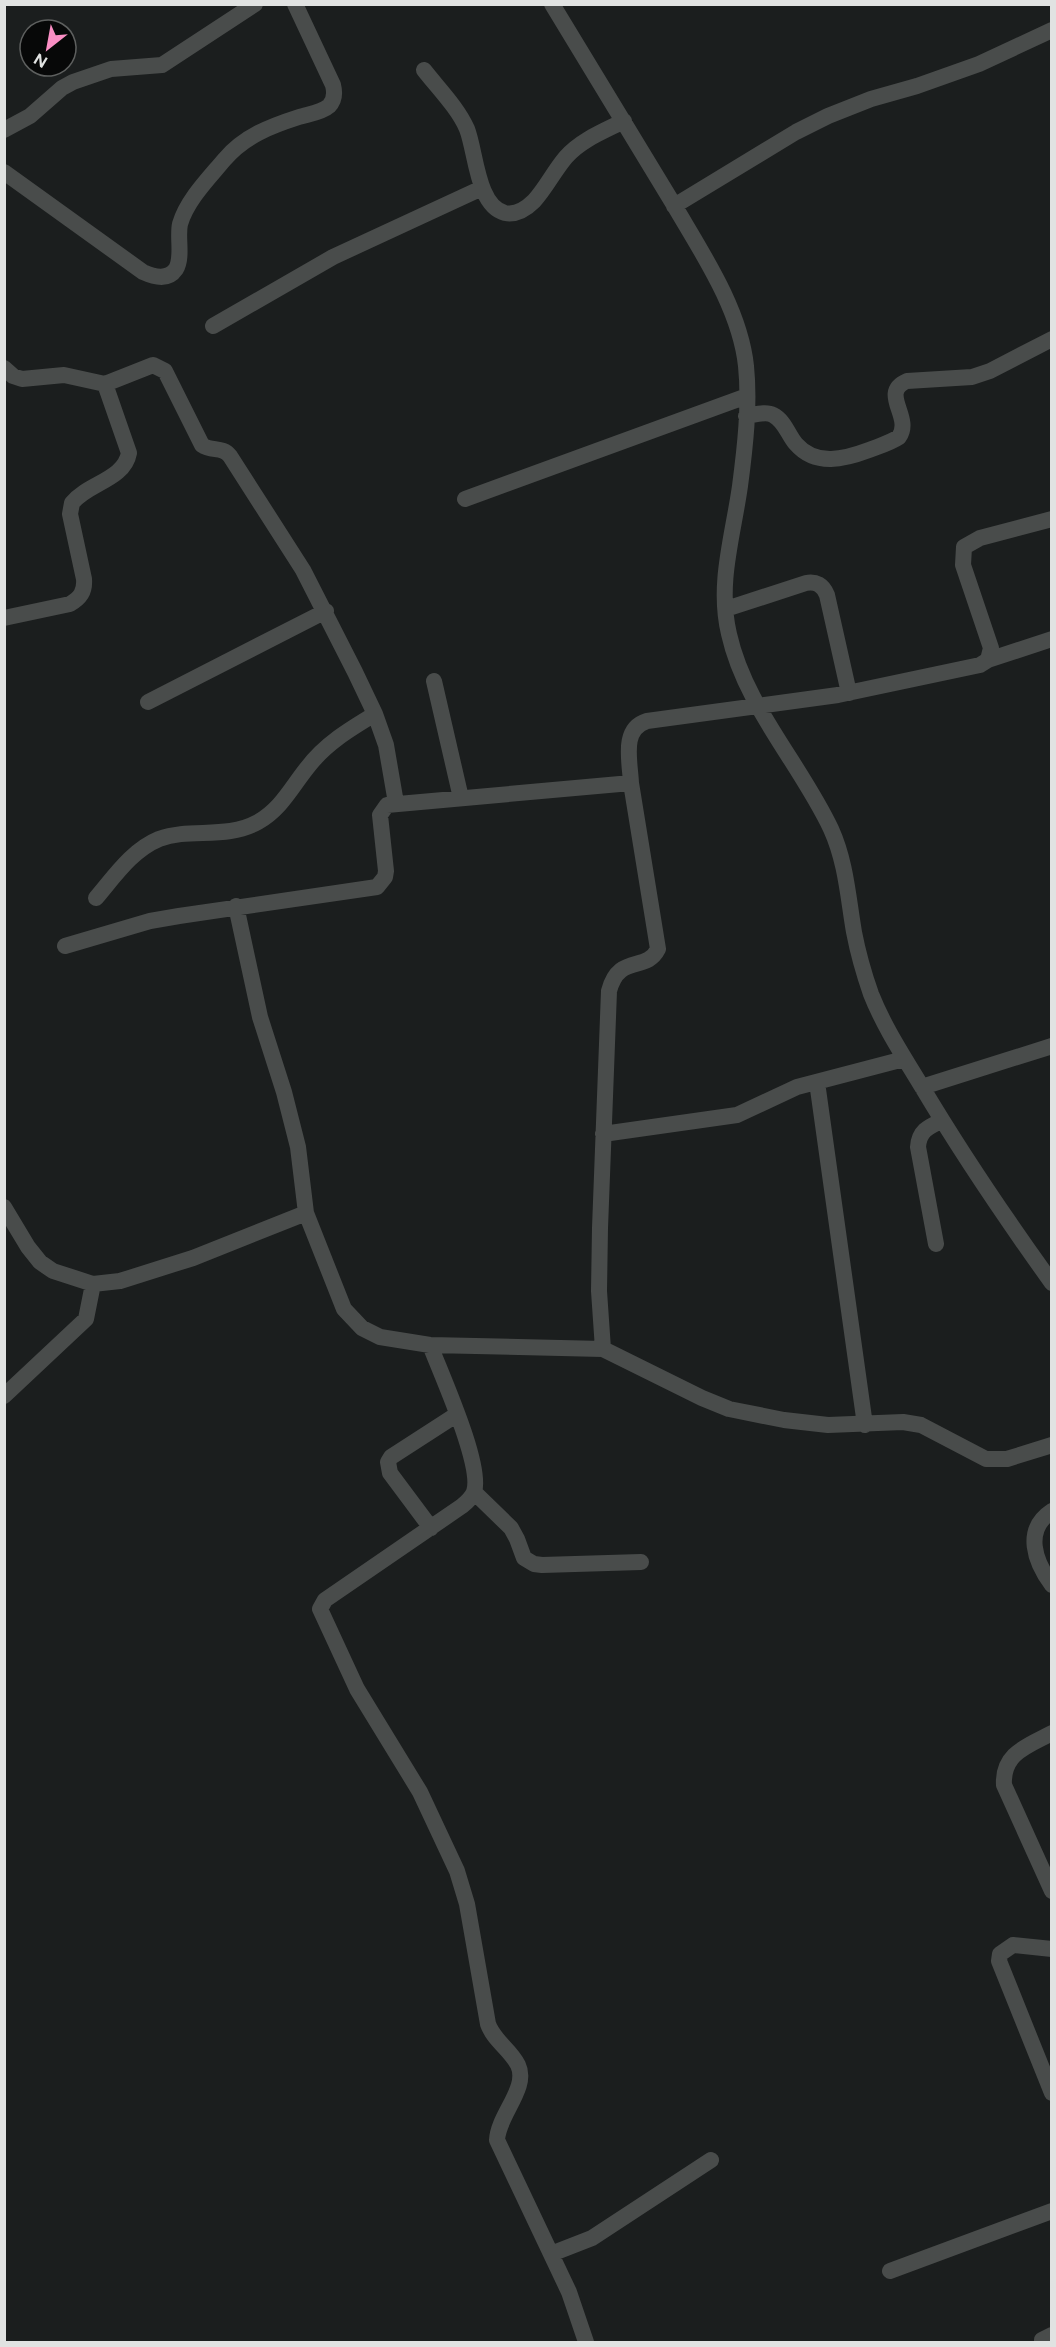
<svg xmlns="http://www.w3.org/2000/svg" width="1056" height="2347" viewBox="0 0 1056 2347" font-family="Figtree,sans-serif">
<style>
.lines{fill:none;stroke-linecap:round;stroke-linejoin:round}
.street{stroke:#494c4b;stroke-width:16}
</style>
<rect width="100%" height="100%" fill="#1b1e1e"/>
<g class="lines">
<!-- street -->
<path class="street" d="M 552,4 C 593,71 634,138 674,205 C 702,253 740,309 746,366 C 750,405 745,448 740,486 C 733,536 717,584 729,634 C 745,706 800,763 831,829 C 846,862 848,897 854,932 C 858,953 864,974 871,994 C 884,1027 904,1057 922,1087 C 962,1154 1006,1219 1052,1283
M 424,70 C 438,88 458,108 467,129 C 476,152 477,206 505,213 C 516,215 526,209 534,201 C 546,188 554,171 566,157 C 581,140 604,131 624,121
M 4,130 L 30,116 L 62,88 L 73,82 L 111,69 L 162,65 L 255,4
M 4,172 L 143,272 C 154,277 168,281 176,269 C 183,257 177,237 180,224 C 187,200 209,178 224,160 C 244,136 271,126 299,117 C 308,114 321,113 329,106 C 335,100 335,93 333,85 L 295,4
M 674,206 L 796,132 L 828,116 L 871,99 L 917,86 L 979,64 L 1052,30
M 213,326 L 333,257 L 482,188
M 4,368 L 13,376 L 22,379 L 64,375 L 105,384 L 153,365 L 165,371 L 202,445 C 212,452 222,446 230,456 L 303,570 L 355,672 L 375,714 L 386,745 L 396,803
M 746,416 C 754,415 766,411 773,415 C 785,421 788,435 796,444 C 816,467 845,459 869,450 C 879,446 890,443 899,437 C 913,417 879,393 907,381 L 972,377 L 990,371 L 1052,339
M 465,499 L 747,396
M 726,609 L 806,583 C 816,581 823,585 827,595 L 849,693
M 4,618 L 70,604 C 80,598 85,592 84,579 L 70,514 L 72,503 C 88,483 124,480 129,453 L 105,384
M 988,660 L 1052,639
M 434,681 L 461,798
M 148,702 L 326,611
M 96,898 C 114,877 132,850 159,839 C 191,827 225,840 258,822 C 281,809 291,788 307,768 C 325,744 350,729 375,714
M 236,906 L 260,1017 L 284,1092 L 298,1147 L 306,1213
M 65,946 L 150,921 L 179,916 L 377,887 L 385,877 L 386,871 L 380,815 L 387,805 L 631,783 C 630,761 621,729 647,721 L 838,695 L 980,665 L 988,660 L 991,648 L 963,565 L 964,547 L 980,538 L 1052,519
M 817,1082 L 865,1425
M 922,1087 L 1052,1046
M 603,1134 L 737,1115 L 797,1087 L 904,1059
M 4,1207 L 28,1247 L 40,1262 L 53,1271 L 93,1284 L 120,1281 L 193,1258 L 306,1213 L 344,1309 L 362,1328 L 380,1337 L 430,1345 L 603,1349 L 702,1398 L 729,1409 L 784,1420 L 828,1425 L 903,1422 L 921,1425 L 986,1459 L 1007,1459 L 1052,1445
M 936,1244 L 918,1147 C 919,1131 928,1127 941,1121
M 430,1345 C 441,1374 483,1466 474,1492 C 472,1497 467,1502 462,1506 L 325,1600 L 320,1609 L 357,1689 L 420,1792 L 457,1871 L 467,1904 L 488,2024 C 494,2041 510,2049 518,2065 C 529,2088 498,2115 497,2140 L 569,2292 L 586,2342
M 603,1349 L 599,1291 L 600,1228 L 609,991 C 619,953 646,973 658,949 L 631,783
M 4,1396 L 86,1319 L 93,1284
M 474,1492 L 511,1528 L 517,1539 L 524,1558 L 534,1564 L 542,1565 L 641,1562
M 1052,1511 C 1023,1530 1035,1562 1052,1585
M 431,1528 L 390,1473 L 388,1462 L 391,1457 L 456,1415
M 1052,1733 C 1028,1746 1002,1753 1004,1785 L 1052,1891
M 1052,1949 L 1013,1945 L 1000,1954 L 999,1961 L 1052,2093
M 551,2254 L 592,2238 L 711,2160
M 890,2271 L 1052,2211
M 1042,2342 L 1042,2340 L 1052,2335"/>
</g>
<!-- border -->
<rect width="1056" height="2347" fill="none" stroke="#e1e3e2" stroke-width="12"/>
<!-- north arrow -->
<g transform="translate(48 48) rotate(211)"><circle r="28" fill="#070808" stroke="#5e605f" stroke-width="1.5"/>
<path d="M0-4.5L10 22L0 15L-10 22Z" fill="#fb8fc5"/>
<text y="-9" font-size="16" font-weight="bold" text-anchor="middle" fill="#e1e3e2">N</text>
</g>
</svg>
